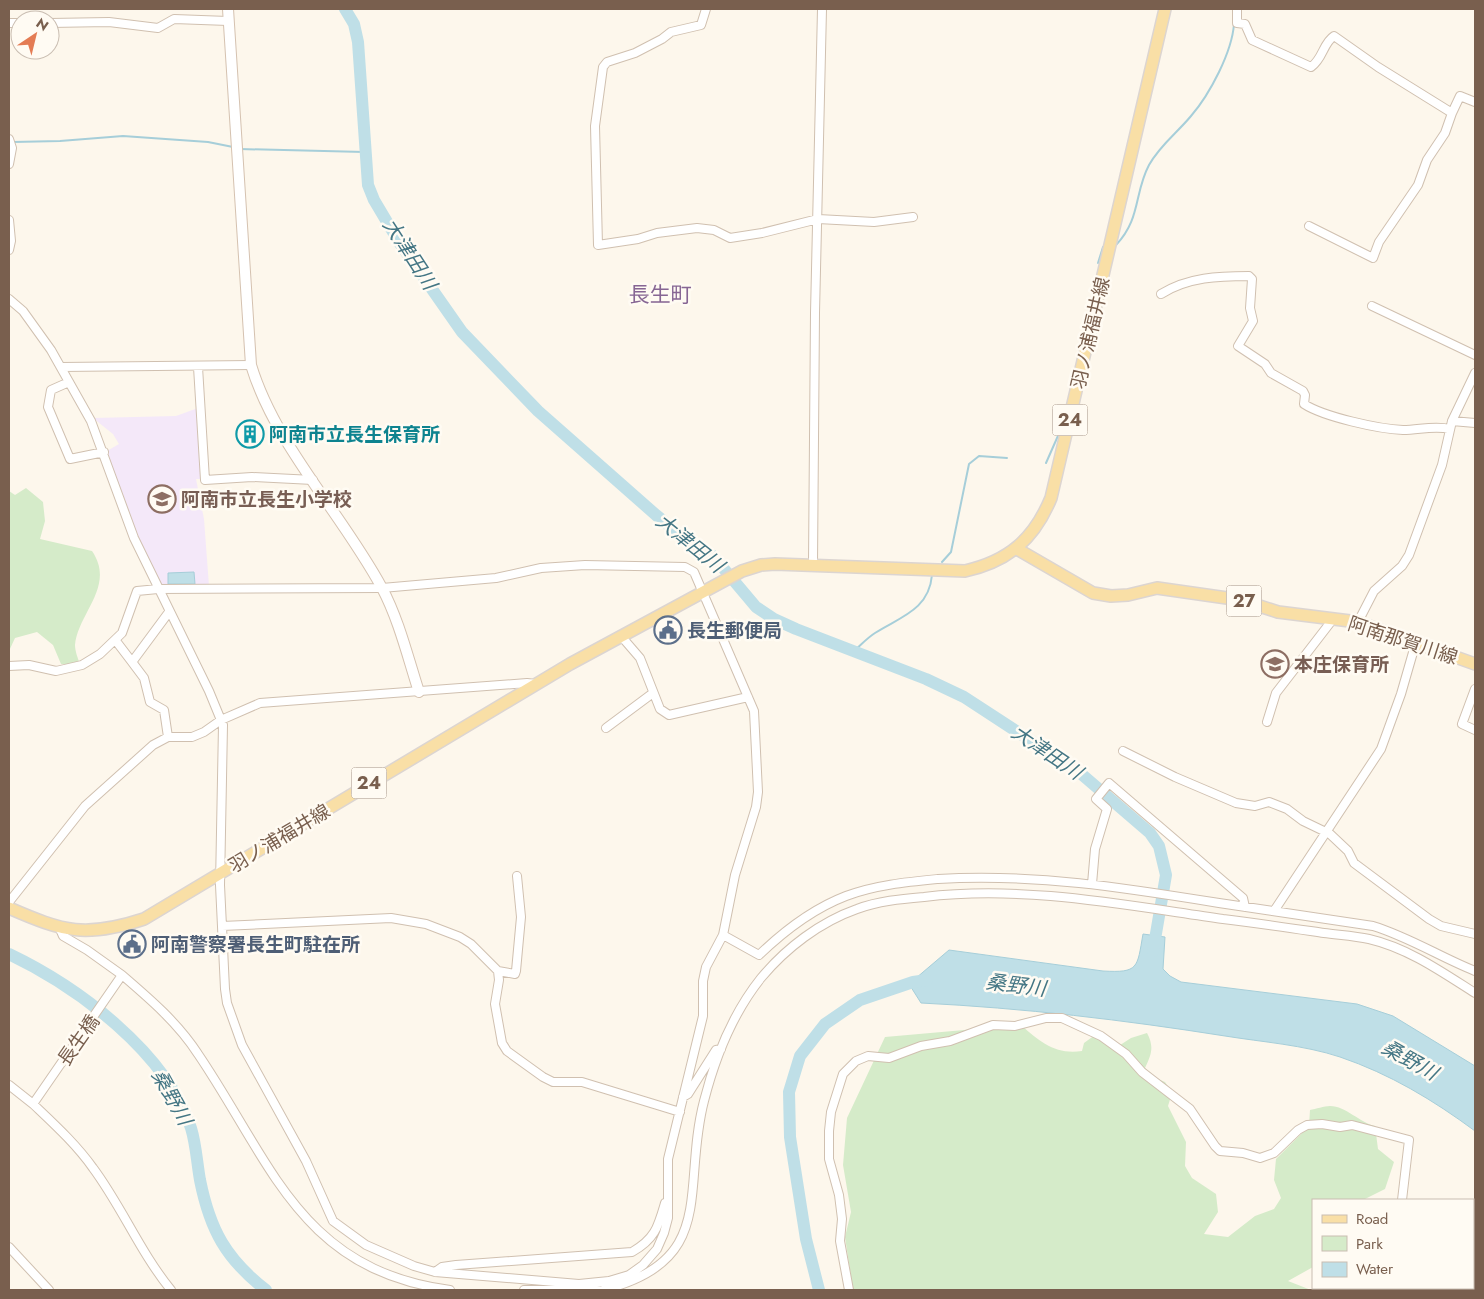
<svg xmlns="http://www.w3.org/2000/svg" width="1484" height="1299" viewBox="0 0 1484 1299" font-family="Jost,'Noto Sans JP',sans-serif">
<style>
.education{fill:#f4e8f9}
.green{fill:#d5ebc9}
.water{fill:#bfdfe7;stroke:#a6ced9}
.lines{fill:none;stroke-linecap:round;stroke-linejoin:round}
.stream{stroke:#a6ced9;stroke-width:2}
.river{stroke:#bfdfe7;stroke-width:12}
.street-casing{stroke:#d0c0b0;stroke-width:10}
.secondary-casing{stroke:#d5c2b0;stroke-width:12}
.primary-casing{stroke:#dcd5d1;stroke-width:14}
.street{stroke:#fff;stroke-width:8}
.secondary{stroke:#fff;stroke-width:10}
.primary{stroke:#f9dfa6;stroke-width:11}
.labels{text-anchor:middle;stroke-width:5;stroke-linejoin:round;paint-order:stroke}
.shield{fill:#fffbf3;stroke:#a18e80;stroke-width:1}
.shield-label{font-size:18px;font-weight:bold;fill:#795f4e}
.street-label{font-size:19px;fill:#795f4e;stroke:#fffbf3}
.culture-label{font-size:19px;font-weight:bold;fill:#0d838f;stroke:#fffbf3;text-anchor:start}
.education-label{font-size:19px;font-weight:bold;fill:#785e54;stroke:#fffbf3;text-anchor:start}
.service-label{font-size:19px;font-weight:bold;fill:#4e5e75;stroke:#fffbf3;text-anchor:start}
.water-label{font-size:20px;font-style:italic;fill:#447684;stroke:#fffbf3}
.quarter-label{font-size:21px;fill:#876694;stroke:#fffbf3}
</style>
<rect width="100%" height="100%" fill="#fdf7ec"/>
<!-- education -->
<path class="education" d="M 198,408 L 204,479 L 196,479 L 204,519 L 209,586 L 163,587 L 158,585 L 135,532 L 107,451 L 119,444 L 113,434 L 93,418 L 176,416 Z"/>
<!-- green -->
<path class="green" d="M 26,488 L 43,502 L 45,521 L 40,539 L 92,551 C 116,586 78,613 75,645 C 75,651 78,659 80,664 L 61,664 L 53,645 L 37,632 L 15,638 L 9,651 L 9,491 L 15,495 Z
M 1021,1025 C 1040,1042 1056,1055 1082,1051 L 1084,1043 L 1095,1035 L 1114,1049 L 1131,1038 L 1147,1033 C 1154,1046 1152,1054 1145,1068 L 1158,1079 L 1165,1082 L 1172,1093 L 1168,1106 L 1186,1142 L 1185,1166 L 1192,1178 L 1216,1194 L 1218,1212 L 1204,1234 L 1228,1237 L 1255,1216 L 1274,1209 L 1281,1198 L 1274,1180 L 1276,1159 L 1309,1126 L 1310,1110 C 1316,1109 1324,1106 1330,1106 C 1346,1106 1360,1123 1375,1126 L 1378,1149 L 1394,1162 L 1385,1189 L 1363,1200 L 1313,1200 L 1313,1267 L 1288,1281 L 1311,1290 L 853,1290 L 845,1237 L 851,1212 L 843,1165 L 847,1118 L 885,1037 Z
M 1475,1225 L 1475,1290 L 1429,1290 L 1431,1288 L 1473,1288 L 1473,1227 Z"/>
<!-- water -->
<path class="water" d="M 194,572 L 195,584 L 168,584 L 168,573 Z
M 1143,934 L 1165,937 L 1163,969 L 1170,976 L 1181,982 L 1357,1004 L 1393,1016 L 1475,1066 L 1475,1131 C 1433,1100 1390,1074 1340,1057 C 1304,1045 1262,1042 1225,1036 C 1124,1020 1023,1008 921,1003 L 909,984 L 949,950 L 1103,971 C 1139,973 1137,968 1143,934 Z"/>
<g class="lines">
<!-- stream -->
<path class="stream" d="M 13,142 L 60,141 L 123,136 L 208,142 L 233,147
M 240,149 L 364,152
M 1116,245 C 1141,219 1134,193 1149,165 C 1160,145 1177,133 1191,116 C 1210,94 1232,52 1234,24
M 1098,263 L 1103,247
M 1046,463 L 1061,429
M 942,562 L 951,552 L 969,464 L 979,456 L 1007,458
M 854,651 C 861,645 867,638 875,633 C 900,617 929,610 932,575"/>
<!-- river -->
<path class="river" d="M 345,9 L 354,24 L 358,42 L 368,185 L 374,200 L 399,242 L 462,332 L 538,411 L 656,515 L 689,542 L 713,556 L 756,607 L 774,619 L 796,629 L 926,679 L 964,697 L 1079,772 L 1150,833 L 1159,846 L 1166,875 L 1153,951
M 9,954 C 78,987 166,1052 191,1128 C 196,1144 197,1163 200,1180 C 210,1230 226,1259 266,1290
M 819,1290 L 806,1239 L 790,1137 L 789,1092 L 800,1056 L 825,1024 L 860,1000 L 913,982 L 927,980"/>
<!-- street casing -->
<g class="street-casing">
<path id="street" d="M 706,9 L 701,25 L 671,32 L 662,39 L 635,53 L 607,62 L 603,67 L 595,126 L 598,245 L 638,239 L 657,233 L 697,228 L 714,230 L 730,238 L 762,233 L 818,219 L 874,222 L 913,217
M 1237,9 L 1237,23 L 1245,24 L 1252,40 L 1311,67 C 1323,59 1323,43 1334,36 L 1378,67 L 1452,113 L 1460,96 L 1475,102
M 9,23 L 20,23
M 50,23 L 109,22 L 158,28 L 174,19 L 228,21
M 9,139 L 12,148 L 9,164
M 9,220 L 11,241 L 9,250
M 1309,226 L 1373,258 L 1379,242 L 1418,185 L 1427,160 L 1445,133 L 1452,113
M 1161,294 C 1188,277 1219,276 1249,276 L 1252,279 L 1250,308 L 1253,321 L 1238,346 L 1265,364 L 1271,373 L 1303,391 L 1305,395 L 1304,404 C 1324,417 1379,429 1403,430 C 1419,430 1434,425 1450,429
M 9,299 L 23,311 L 51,350 L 91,421 L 134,538 L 209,691 L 223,725 L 220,885 L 225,989 L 227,1003 L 242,1045 L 306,1161 L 333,1221 L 366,1245 L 414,1266 L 435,1272 L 579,1284 L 609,1281 L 629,1275 L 643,1265 L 657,1249 L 664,1233 L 668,1218 L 668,1159 L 703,1016 L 703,981 L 706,967 L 723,935 L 735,875 L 756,807 L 758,792 L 754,711 L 694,572 L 685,567 L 585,565 L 541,568 L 496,578 L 382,588 L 158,589 L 137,591 L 122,633 L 100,654 L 82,665 L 56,671 L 29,665 L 9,666
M 1372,306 L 1475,355
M 61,367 L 251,365
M 198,367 L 205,480 L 252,477 L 313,480
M 69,382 L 51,390 L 48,407 L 70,459 L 104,452
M 1452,421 L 1475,423
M 813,564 L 815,313 L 822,9
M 1358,622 L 1374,591 L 1402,566 L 1409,555 L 1442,465 L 1452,421 L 1475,373
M 621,636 L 640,658 L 660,709 L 669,715 L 748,697
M 116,641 L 132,662 L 169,612
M 132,662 L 144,678 L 150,702 L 164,710 L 168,737
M 1475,689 L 1462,724 L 1475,730
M 1267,722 L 1276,693 L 1330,623 L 1331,618
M 606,728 L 653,693
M 1123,751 L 1175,777 L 1236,803 L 1255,806 L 1269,802 L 1287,809 L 1303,821 L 1330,834 L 1348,851 L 1354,863 L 1429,919 L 1441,926 L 1475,934
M 1092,884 L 1095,849 L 1107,809 L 1096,799 L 1109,783 L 1243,898 L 1245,907
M 9,902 L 85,806 L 153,745 L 168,737 L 192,737 L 204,732 L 221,720 L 260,703 L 527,683 L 536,684
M 1274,911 L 1381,749 L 1401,694 L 1416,642
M 222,926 L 391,918 L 426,924 L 460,937 L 471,944 L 498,971 L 499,980 L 495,1004 L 502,1043 L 507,1051 L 543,1077 L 553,1082 L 582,1082 L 680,1112
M 723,935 L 759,955 C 785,930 812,909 846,896 C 875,885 907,882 938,879 C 1033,873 1126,888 1219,903 C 1270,911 1322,918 1373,926 C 1409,937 1440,957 1475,971
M 498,971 L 515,974 L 516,971 L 521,917 L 517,876
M 122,975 C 150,999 178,1023 198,1054 C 272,1163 300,1270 450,1290
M 9,1085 L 33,1104 L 122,975 L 87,950 L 63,936 L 60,929
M 683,1097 L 688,1094 L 716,1050 L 721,1049
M 33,1104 C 54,1124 76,1144 93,1168 C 122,1207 140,1252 171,1290
M 9,1247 L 49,1290
M 435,1272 L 442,1267 L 456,1265 L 632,1252 C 655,1239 658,1227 665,1203
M 524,1290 L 598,1290
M 603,1290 C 719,1261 681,1189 704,1101 C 715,1058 733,1013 761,978 C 786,948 820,922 857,909 C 878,901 901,899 924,897 C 1024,885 1124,905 1223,919 C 1257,923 1290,928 1324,933 C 1339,935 1355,936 1369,939 C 1408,948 1442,972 1475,993
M 849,1290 L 840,1241 L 842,1219 L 839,1195 L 829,1159 L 829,1131 L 831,1112 L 843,1074 L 856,1061 L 868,1056 L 889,1058 L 921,1046 L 950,1041 L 993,1025 L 1015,1026 L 1046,1018 L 1062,1018 L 1101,1036 L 1126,1054 L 1142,1072 L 1190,1109 L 1215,1146 L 1220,1151 L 1243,1153 L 1260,1158 L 1274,1153 L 1298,1130 L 1307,1125 L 1322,1124 L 1340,1127 L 1352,1125 L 1409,1140 L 1402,1200
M 1373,1290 L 1373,1288"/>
</g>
<!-- secondary casing -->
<g class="secondary-casing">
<path id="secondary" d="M 228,9 L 251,365 C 275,445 343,515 382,588 C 399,620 408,658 419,692"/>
</g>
<!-- primary casing -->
<g class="primary-casing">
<path id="primary" d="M 1017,549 L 1093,593 L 1111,596 L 1128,595 L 1157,588 L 1241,600 L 1278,612 L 1358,622 L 1475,664
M 9,908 C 64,932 86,938 144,919 L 570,664 L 742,571 L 761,565 L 775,564 L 965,571 C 1009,561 1034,539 1051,498 L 1165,9"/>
</g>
<!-- street -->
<use href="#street" class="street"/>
<!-- secondary -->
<use href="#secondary" class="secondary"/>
<!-- primary -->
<use href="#primary" class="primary"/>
</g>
<!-- icons -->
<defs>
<g id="building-ring" transform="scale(1.4375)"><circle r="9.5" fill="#fffbf3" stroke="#0f9aa8" stroke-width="1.5"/><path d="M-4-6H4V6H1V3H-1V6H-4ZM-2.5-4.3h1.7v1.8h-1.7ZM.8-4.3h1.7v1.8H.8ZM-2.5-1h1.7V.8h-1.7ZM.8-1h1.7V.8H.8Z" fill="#0f9aa8"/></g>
<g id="school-ring" transform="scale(1.4375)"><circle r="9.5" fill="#fffbf3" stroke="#8d6e63" stroke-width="1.5"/><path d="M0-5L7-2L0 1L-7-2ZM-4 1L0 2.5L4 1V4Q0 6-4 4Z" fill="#8d6e63"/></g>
<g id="civic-ring" transform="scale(1.4375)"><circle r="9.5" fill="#fffbf3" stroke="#5c6f8a" stroke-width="1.5"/><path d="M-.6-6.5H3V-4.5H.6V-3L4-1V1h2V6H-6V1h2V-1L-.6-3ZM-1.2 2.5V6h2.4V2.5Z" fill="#5c6f8a"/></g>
</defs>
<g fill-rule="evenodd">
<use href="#building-ring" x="250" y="434"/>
<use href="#school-ring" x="162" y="499"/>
<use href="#civic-ring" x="668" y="630"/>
<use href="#school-ring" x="1275" y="664"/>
<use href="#civic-ring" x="132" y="944"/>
</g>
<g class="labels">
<!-- shield labels -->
<g class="shield">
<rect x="1052.5" y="404.5" width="35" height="31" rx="4"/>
<rect x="1226.5" y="585.5" width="35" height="31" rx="4"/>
<rect x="351.5" y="767.5" width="35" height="31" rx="4"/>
</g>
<g class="shield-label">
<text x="1070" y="426">24</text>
<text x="1244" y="607">27</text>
<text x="369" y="789">24</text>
</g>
<!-- street labels -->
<g class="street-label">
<text transform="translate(1090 333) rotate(-77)" y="7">羽ノ浦福井線</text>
<text transform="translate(1403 640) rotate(18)" y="7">阿南那賀川線</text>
<text transform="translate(279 838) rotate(-31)" y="7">羽ノ浦福井線</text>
<text transform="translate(78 1040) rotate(-55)" y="7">長生橋</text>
</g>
<!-- culture labels -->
<g class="culture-label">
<text x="269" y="441">阿南市立長生保育所</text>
</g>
<!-- education labels -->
<g class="education-label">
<text x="181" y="506">阿南市立長生小学校</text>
<text x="1294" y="671">本庄保育所</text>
</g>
<!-- service labels -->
<g class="service-label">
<text x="687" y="637">長生郵便局</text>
<text x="151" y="951">阿南警察署長生町駐在所</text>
</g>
<!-- water labels -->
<g class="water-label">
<text transform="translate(410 254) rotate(57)" y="7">大津田川</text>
<text transform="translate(690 543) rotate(39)" y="7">大津田川</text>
<text transform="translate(1047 752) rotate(34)" y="7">大津田川</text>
<text transform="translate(1016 985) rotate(7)" y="7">桑野川</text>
<text transform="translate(1410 1060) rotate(29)" y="7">桑野川</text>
<text transform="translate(172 1097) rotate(61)" y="7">桑野川</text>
</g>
<!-- quarter labels -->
<g class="quarter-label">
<text x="660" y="302">長生町</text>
</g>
</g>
<!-- border -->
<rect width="1484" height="1299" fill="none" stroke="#795f4e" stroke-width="20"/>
<!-- legend -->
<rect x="1312" y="1199" width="162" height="90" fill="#fffbf3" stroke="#c9bdb1"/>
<rect x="1322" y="1215" width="25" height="8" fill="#f9dfa6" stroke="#c9bdb1"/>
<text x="1356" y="1224" font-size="15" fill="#795f4e">Road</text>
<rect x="1322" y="1236" width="25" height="15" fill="#d5ebc9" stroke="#c9bdb1"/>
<text x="1356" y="1249" font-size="15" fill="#795f4e">Park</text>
<rect x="1322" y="1262" width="25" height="15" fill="#bfdfe7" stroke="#c9bdb1"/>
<text x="1356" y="1274" font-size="15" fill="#795f4e">Water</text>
<!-- north arrow -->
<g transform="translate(35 35) rotate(35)"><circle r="24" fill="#fffbf3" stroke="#c9bdb1"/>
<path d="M0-4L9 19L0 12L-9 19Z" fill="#e47c54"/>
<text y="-8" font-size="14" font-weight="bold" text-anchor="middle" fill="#795f4e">N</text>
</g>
</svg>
